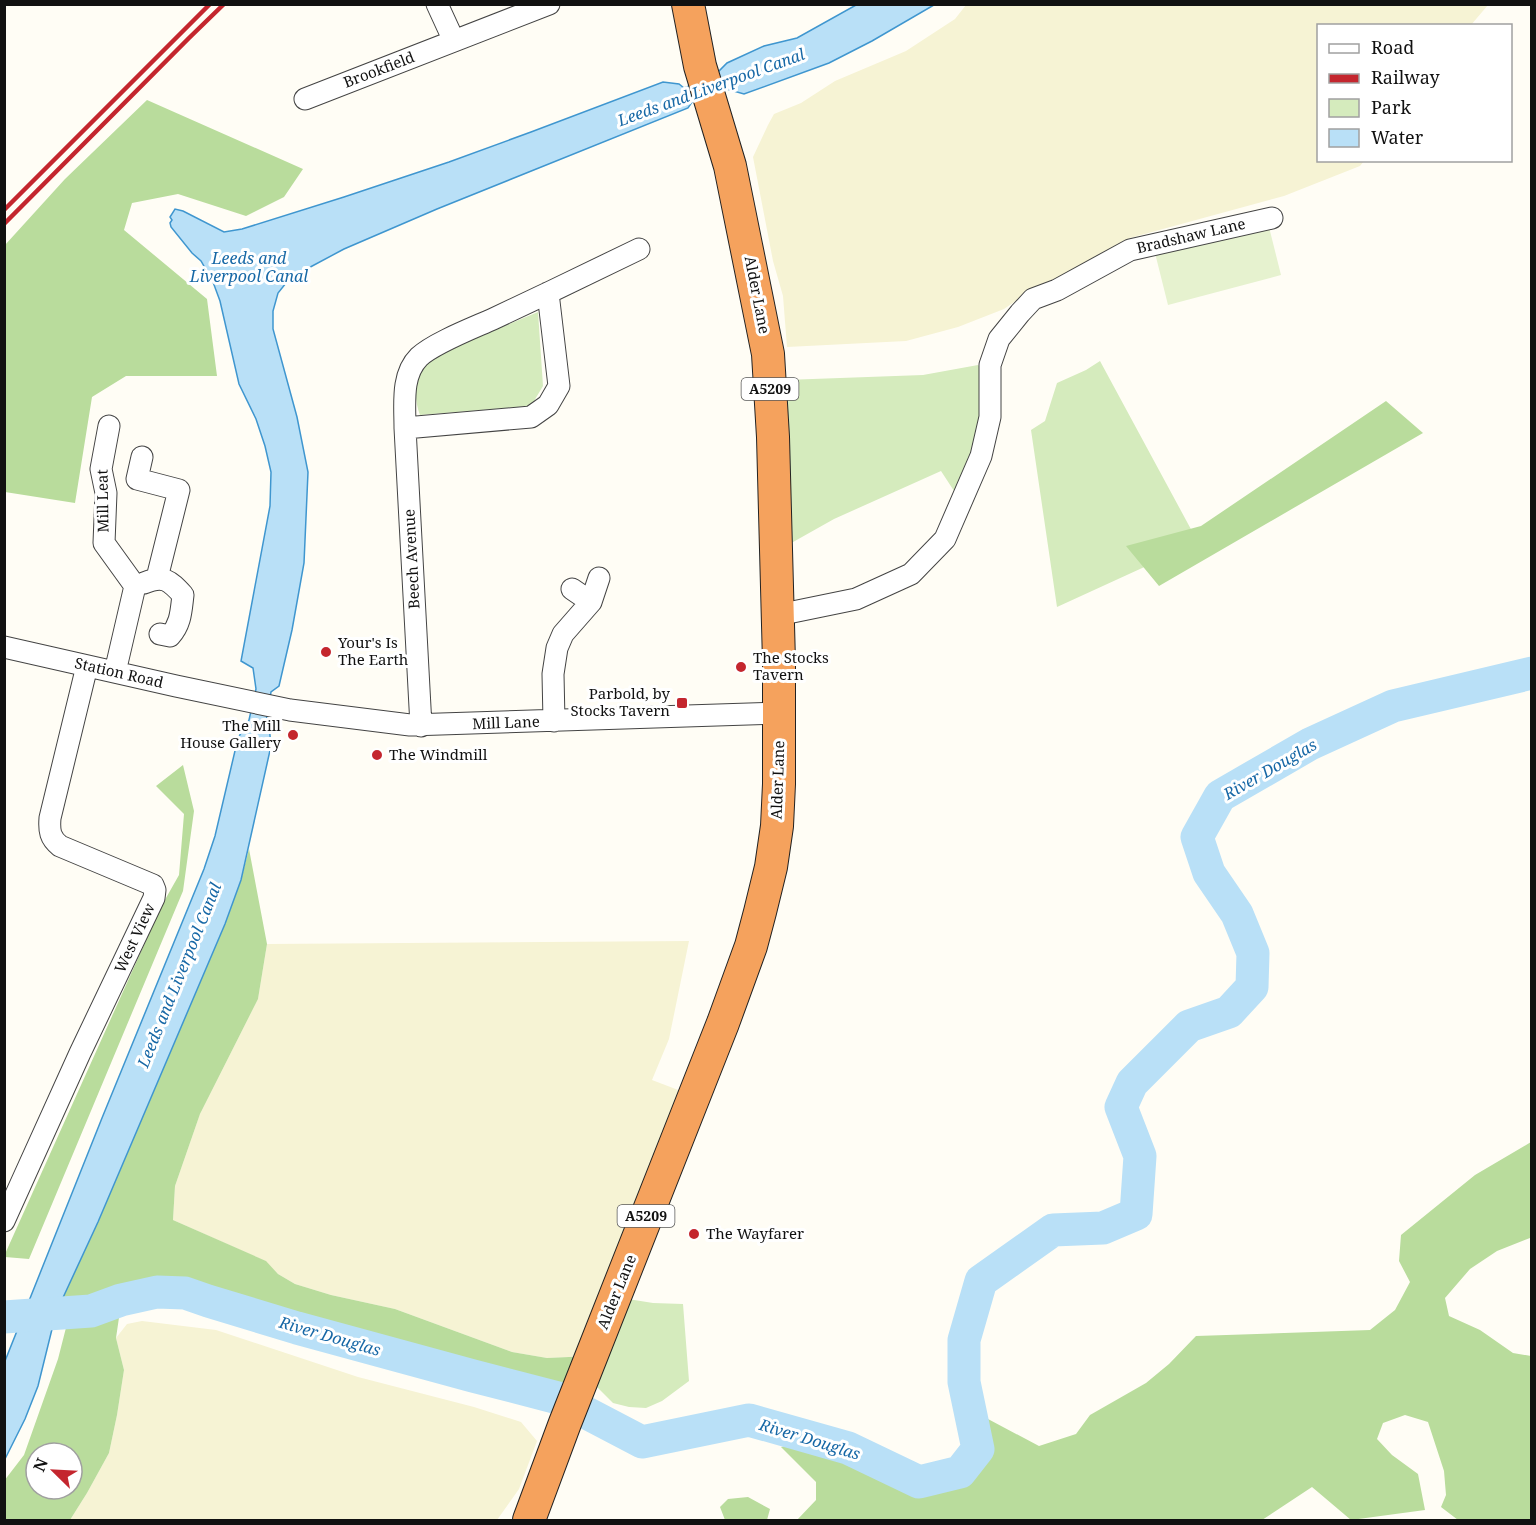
<svg xmlns="http://www.w3.org/2000/svg" width="1536" height="1525" viewBox="0 0 1536 1525" font-family="'Noto Serif',serif">
<style>
.farmland{fill:#f6f3d4}
.green{fill:#d5ebbd}
.forest{fill:#b9dc9c;fill-rule:evenodd}
.pitch{fill:#e6f2cf}
.water{fill:#b9e0f7;stroke:#3f96cf;stroke-width:1.5}
.lines{fill:none;stroke-linecap:round;stroke-linejoin:round}
.river{stroke:#b9e0f7;stroke-width:33}
.minor-casing{stroke:#444;stroke-width:23}
.highway-casing{stroke:#222;stroke-width:34}
.minor{stroke:#fff;stroke-width:21}
.highway{stroke:#f5a25d;stroke-width:32}
.rail{stroke:#c4262e;stroke-width:4.5}
.poi-dot{fill:#c4262e;stroke:#fff;stroke-width:2}
.labels{text-anchor:middle;stroke-width:6;stroke-linejoin:round;paint-order:stroke}
.shield{fill:#fff;stroke:#585858;stroke-width:1.5}
.shield-label{font-size:14px;font-weight:bold;fill:#111}
.street-label{font-size:15px;fill:#111;stroke:#fff}
.poi-label{font-size:15px;fill:#111;stroke:#fff;text-anchor:start}
.water-label{font-size:16px;font-style:italic;fill:#1768a6;stroke:#fff}
</style>
<rect width="100%" height="100%" fill="#fffdf5"/>
<!-- farmland -->
<path class="farmland" d="M 966,5 L 1488,5 L 1471,25 L 1318,26 L 1318,160 L 1364,161 L 1360,166 L 1284,196 L 1130,238 L 1017,300 L 1004,309 L 958,327 L 906,341 L 787,347 L 783,296 L 773,261 L 753,157 L 768,125 L 774,114 L 801,103 L 835,81 L 906,51 L 955,19 Z
M 689,941 L 669,1039 L 652,1080 L 694,1096 L 591,1356 L 547,1358 L 512,1352 L 395,1309 L 331,1295 L 295,1284 L 278,1274 L 265,1261 L 173,1220 L 175,1186 L 200,1114 L 258,999 L 267,944 Z
M 142,1321 L 216,1330 L 358,1377 L 474,1407 L 521,1422 L 537,1441 L 519,1489 L 497,1520 L 70,1520 L 87,1493 L 109,1453 L 117,1415 L 124,1370 L 116,1338 L 127,1324 Z"/>
<!-- green -->
<path class="green" d="M 538,312 L 543,386 L 531,406 L 420,415 C 411,392 417,369 437,354 Z
M 1100,361 L 1193,533 L 1188,547 L 1057,607 L 1031,430 L 1045,421 L 1057,383 L 1086,370 Z
M 978,365 L 984,371 L 986,400 L 973,457 L 958,497 L 941,471 L 834,519 L 786,546 L 785,380 L 923,375 Z
M 628,1299 L 653,1303 L 683,1304 L 689,1381 L 662,1401 L 646,1408 L 629,1407 L 613,1403 L 597,1387 Z"/>
<!-- forest -->
<path class="forest" d="M 147,100 L 303,169 L 284,197 L 246,216 L 178,194 L 132,203 L 124,230 L 207,299 L 217,376 L 126,376 L 92,397 L 75,503 L 5,492 L 5,245 L 65,179 Z
M 1386,401 L 1423,433 L 1159,586 L 1126,546 L 1201,526 Z
M 183,765 L 194,811 L 183,891 L 29,1259 L 5,1257 L 5,1254 L 162,905 L 179,875 L 184,814 L 156,786 Z
M 249,849 L 267,944 L 258,999 L 200,1114 L 175,1186 L 173,1220 L 266,1261 L 278,1274 L 295,1284 L 331,1295 L 395,1309 L 512,1352 L 547,1358 L 591,1356 L 558,1398 L 473,1376 L 297,1328 L 208,1301 L 185,1293 L 157,1292 L 121,1300 L 96,1309 L 121,1304 L 116,1338 L 124,1370 L 117,1415 L 109,1453 L 87,1493 L 70,1520 L 5,1520 L 4,1481 L 24,1455 L 58,1359 L 69,1316 L 88,1312 L 57,1313 L 61,1302 L 98,1222 L 225,924 L 241,880 ZM 36,1453 L 72,1453 L 72,1489 L 36,1489 Z
M 1531,1142 L 1531,1239 L 1530,1238 L 1497,1251 L 1470,1269 L 1445,1298 L 1449,1316 L 1480,1330 L 1513,1353 L 1531,1356 L 1531,1520 L 1458,1520 L 1441,1507 L 1446,1495 L 1444,1471 L 1428,1422 L 1405,1415 L 1383,1423 L 1377,1439 L 1392,1455 L 1418,1474 L 1425,1510 L 1351,1520 L 1312,1487 L 1262,1520 L 797,1520 L 816,1500 L 816,1482 L 781,1447 L 796,1443 L 835,1454 L 879,1478 L 912,1490 L 931,1487 L 956,1479 L 971,1467 L 988,1419 L 1039,1446 L 1076,1434 L 1090,1415 L 1146,1383 L 1169,1364 L 1196,1336 L 1370,1330 L 1395,1310 L 1410,1282 L 1399,1261 L 1401,1235 L 1475,1175 Z
M 748,1497 L 770,1509 L 767,1520 L 725,1520 L 720,1507 L 728,1499 Z"/>
<!-- pitch -->
<path class="pitch" d="M 1268,223 L 1281,275 L 1168,305 L 1155,253 Z"/>
<!-- water -->
<path class="water" d="M 856,5 L 934,5 L 872,41 L 829,63 L 744,94 L 723,88 L 692,102 L 688,108 L 437,209 L 344,249 L 301,272 L 286,283 L 278,293 L 273,311 L 273,329 L 297,417 L 308,472 L 304,563 L 292,630 L 279,686 L 271,692 L 266,722 L 269,725 L 271,746 L 241,880 L 225,924 L 98,1222 L 61,1302 L 54,1321 L 38,1386 L 25,1419 L 5,1459 L 5,1361 L 102,1118 L 204,869 L 215,836 L 238,738 L 249,720 L 256,689 L 253,668 L 241,661 L 270,506 L 271,472 L 265,446 L 256,419 L 239,384 L 220,301 L 213,282 L 201,261 L 192,253 L 171,227 L 170,223 L 172,220 L 170,217 L 175,209 L 183,211 L 224,232 L 242,229 L 344,197 L 449,162 L 531,132 L 663,82 L 679,84 L 684,88 L 714,76 L 727,63 L 764,46 L 797,38 Z"/>
<g class="lines">
<!-- river -->
<path class="river" d="M 4,1317 L 91,1311 L 121,1300 L 157,1292 L 185,1293 L 208,1301 L 297,1328 L 473,1376 L 558,1398 L 642,1442 L 749,1420 L 848,1448 L 919,1482 L 960,1472 L 978,1449 L 964,1382 L 964,1340 L 981,1281 L 1053,1230 L 1103,1228 L 1136,1214 L 1140,1156 L 1121,1107 L 1132,1083 L 1189,1026 L 1229,1012 L 1252,987 L 1253,953 L 1237,914 L 1209,873 L 1197,837 L 1220,796 L 1310,744 L 1393,706 L 1532,673"/>
<!-- minor casing -->
<g class="minor-casing">
<path id="minor" d="M 437,4 L 454,41
M 305,99 L 549,4
M 109,426 L 101,469 L 106,493 L 104,543 L 135,586 L 115,672
M 405,428 L 531,417 L 548,405 L 559,386 L 548,293
M 142,457 L 137,479 L 179,490 L 157,578
M 144,583 C 164,575 169,580 183,595 C 181,611 181,624 170,636 L 160,634
M 572,589 L 591,602
M 778,615 L 856,599 L 911,574 L 945,539 L 981,456 L 990,417 L 990,365 L 999,339 L 1020,313 L 1033,299 L 1057,290 L 1130,250 L 1272,218
M 4,647 L 176,686 L 290,710 L 410,725 L 779,713
M 554,721 L 553,674 L 557,648 L 563,634 L 591,602 L 599,578
M 421,726 L 405,428 C 405,404 401,375 419,357 C 434,343 473,328 493,319 C 542,296 590,273 639,249
M 4,1221 L 80,1053 L 154,898 L 155,890 L 153,885 L 60,846 C 50,838 49,831 50,818 L 87,666"/>
</g>
<!-- highway casing -->
<g class="highway-casing">
<path id="highway" d="M 529,1520 L 565,1423 L 723,1023 L 751,946 L 760,912 L 771,867 L 777,826 L 779,784 L 779,662 L 773,437 L 768,354 L 730,166 L 700,66 L 688,4"/>
</g>
<!-- minor -->
<use href="#minor" class="minor"/>
<!-- highway -->
<use href="#highway" class="highway"/>
<!-- rail -->
<path class="rail" d="M 4,210 L 210,4
M 4,224 L 189,38 L 224,4"/>
</g>
<!-- markers -->
<g class="poi-dot">
<circle cx="326" cy="652" r="6"/>
<circle cx="741" cy="667" r="6"/>
<rect x="676" y="697" width="12" height="12" rx="3"/>
<circle cx="293" cy="735" r="6"/>
<circle cx="377" cy="755" r="6"/>
<circle cx="694" cy="1234" r="6"/>
</g>
<g class="labels">
<!-- shield labels -->
<g class="shield">
<rect x="741.5" y="378" width="57" height="22" rx="4.5"/>
<rect x="617.5" y="1205" width="57" height="22" rx="4.5"/>
</g>
<g class="shield-label">
<text x="770" y="394">A5209</text>
<text x="646" y="1221">A5209</text>
</g>
<!-- street labels -->
<g class="street-label">
<text transform="translate(379 70) rotate(-21)" y="5">Brookfield</text>
<text transform="translate(1191 236) rotate(-13)" y="5">Bradshaw Lane</text>
<text transform="translate(757 295) rotate(79)" y="5">Alder Lane</text>
<text transform="translate(103 501) rotate(-91)" y="5">Mill Leat</text>
<text transform="translate(412 559) rotate(-93)" y="5">Beech Avenue</text>
<text transform="translate(119 673) rotate(13)" y="5">Station Road</text>
<text transform="translate(506 723) rotate(-2)" y="5">Mill Lane</text>
<text transform="translate(778 780) rotate(-88)" y="5">Alder Lane</text>
<text transform="translate(135 938) rotate(-65)" y="5">West View</text>
<text transform="translate(617 1292) rotate(-68)" y="5">Alder Lane</text>
</g>
<!-- poi labels -->
<g class="poi-label">
<text x="338" y="648">Your's Is<tspan x="338" dy="17">The Earth</tspan></text>
<text x="753" y="663">The Stocks<tspan x="753" dy="17">Tavern</tspan></text>
<text x="670" y="699" text-anchor="end">Parbold, by<tspan x="670" dy="17">Stocks Tavern</tspan></text>
<text x="281" y="731" text-anchor="end">The Mill<tspan x="281" dy="17">House Gallery</tspan></text>
<text x="389" y="760">The Windmill</text>
<text x="706" y="1239">The Wayfarer</text>
</g>
<!-- water labels -->
<g class="water-label">
<text transform="translate(711 87) rotate(-20)" y="6">Leeds and Liverpool Canal</text>
<text x="249" y="264">Leeds and<tspan x="249" dy="18">Liverpool Canal</tspan></text>
<text transform="translate(1270 769) rotate(-30)" y="6">River Douglas</text>
<text transform="translate(179 975) rotate(-68)" y="6">Leeds and Liverpool Canal</text>
<text transform="translate(330 1336) rotate(16)" y="6">River Douglas</text>
<text transform="translate(810 1439) rotate(17)" y="6">River Douglas</text>
</g>
</g>
<!-- border -->
<rect width="1536" height="1525" fill="none" stroke="#111111" stroke-width="12"/>
<!-- legend -->
<rect x="1317" y="24" width="195" height="138" fill="#ffffff" stroke="#a0a0a0" stroke-width="1.5"/>
<rect x="1329" y="44" width="30" height="9" fill="#ffffff" stroke="#a0a0a0" stroke-width="1.5"/>
<text x="1371" y="54" font-size="18" fill="#111111">Road</text>
<rect x="1329" y="74" width="30" height="9" fill="#c4262e" stroke="#a0a0a0" stroke-width="1.5"/>
<text x="1371" y="84" font-size="18" fill="#111111">Railway</text>
<rect x="1329" y="99" width="30" height="18" fill="#d5ebbd" stroke="#a0a0a0" stroke-width="1.5"/>
<text x="1371" y="114" font-size="18" fill="#111111">Park</text>
<rect x="1329" y="129" width="30" height="18" fill="#b9e0f7" stroke="#a0a0a0" stroke-width="1.5"/>
<text x="1371" y="144" font-size="18" fill="#111111">Water</text>
<!-- north arrow -->
<g transform="translate(54 1471) rotate(294)"><circle r="28" fill="#ffffff" stroke="#a0a0a0" stroke-width="1.5"/>
<path d="M0-4.5L10 22L0 15L-10 22Z" fill="#c4262e"/>
<text y="-9" font-size="16" font-weight="bold" text-anchor="middle" fill="#111111">N</text>
</g>
</svg>
